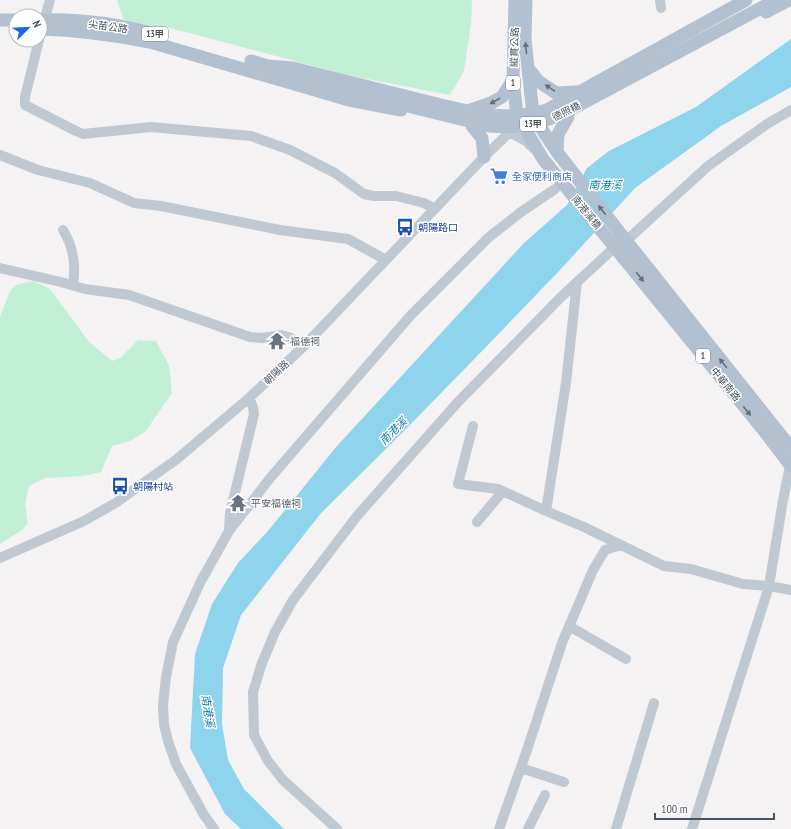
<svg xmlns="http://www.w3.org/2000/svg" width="791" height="829" viewBox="0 0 791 829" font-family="'PT Sans Narrow','Noto Sans TC',sans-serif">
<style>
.green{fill:#c2f0d7}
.water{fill:#8fd4ed}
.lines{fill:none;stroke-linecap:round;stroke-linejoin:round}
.minor{stroke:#c0c8d1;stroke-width:10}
.major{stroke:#b2c0d0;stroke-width:13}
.major-bridge{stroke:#b2c0d0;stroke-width:13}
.oneway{fill:#636f7c}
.labels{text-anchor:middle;stroke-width:3;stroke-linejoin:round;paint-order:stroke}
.shield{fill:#fff;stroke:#808790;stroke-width:1}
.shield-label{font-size:9px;font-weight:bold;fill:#495460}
.street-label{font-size:10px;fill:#495460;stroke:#fff}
.shop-label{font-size:10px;fill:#366cbe;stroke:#fff;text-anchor:start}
.transit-label{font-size:10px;fill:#164399;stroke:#fff;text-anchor:start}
.worship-label{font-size:10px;fill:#5b616d;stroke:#fff;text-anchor:start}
.water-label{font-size:11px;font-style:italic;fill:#0c7ea8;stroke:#fff}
</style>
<rect width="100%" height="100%" fill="#f4f2f2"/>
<!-- green -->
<path class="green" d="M 117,0 L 472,0 L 471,24 L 464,71 L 450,95 L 352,76 L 170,28 L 130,25 L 123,18 Z
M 33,281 L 50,289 L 89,342 L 112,361 L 120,358 L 138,340 L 156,341 L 169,366 L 172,393 L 145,432 L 130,441 L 112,446 L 101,472 L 83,476 L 45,478 L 29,486 L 25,504 L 28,523 L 22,530 L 0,544 L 0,317 L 10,291 L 16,285 Z"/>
<!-- water -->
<path class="water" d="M 791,39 L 791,87 L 721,126 L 635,188 L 560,270 L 483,350 L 402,433 L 321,513 L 241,615 L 223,668 L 222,724 L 228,760 L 244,789 L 284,829 L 241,829 L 225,814 L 190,748 L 195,654 L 212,604 L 238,563 L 268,531 L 337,446 L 524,243 L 567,205 L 587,168 L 609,151 L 696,107 Z"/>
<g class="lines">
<!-- minor -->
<path class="minor" d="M 660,0 L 661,8
M 43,25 L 50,0
M 39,40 L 25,97 L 25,105 L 76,131 L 83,134 L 151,127 L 251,136 L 290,150 L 335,173 L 364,194 L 374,196 L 396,196 L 424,203 L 435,209
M 509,132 L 526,141 L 534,149
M 0,155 L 38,170 L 90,183 L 134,203 L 161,206 L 280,230 L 348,239 L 386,260
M 63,230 C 74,248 76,265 73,285
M 626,241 L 708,166 L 767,124 L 791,110
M 0,268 L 61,282 L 85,289 L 129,295 L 250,337 L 262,338 L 281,335 L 289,337 L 304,346
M 577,282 L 566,383 L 546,511 L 584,527 L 664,566 L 691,569 L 743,584 L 769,586 L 791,590
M 473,426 L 458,484 L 498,489 L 546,511
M 477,522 L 503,491
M 229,531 L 230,513 L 254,414 L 253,407 L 249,398
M 0,558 L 84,521 L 117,502 L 177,459 L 249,398 L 304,346 L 484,157 L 518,124
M 569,626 L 626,659
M 521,768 L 564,782
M 214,829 L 204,815 L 176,764 L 168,741 L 164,725 L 163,705 L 166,677 L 173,642 L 201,581 L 229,531 L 271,477 L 411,315 L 488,238 L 521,212 L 555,189
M 337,829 L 283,780 L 268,761 L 254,735 L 253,692 L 262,663 L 275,632 L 293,600 L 357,516 L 458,402 L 561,297 L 615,247
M 499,829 L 527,750 L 562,643 L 593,570 L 605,550 L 621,545
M 528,829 L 545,795
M 616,829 L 654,703
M 692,829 L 769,586 L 783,500 L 790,466"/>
<!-- major -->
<path class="major" d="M 515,0 L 513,80 L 517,115 L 543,159 L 765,432 L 791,466
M 526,0 L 525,39 L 528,68 L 533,114 L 541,128 L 557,152 L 620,233 L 791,448
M 766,12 L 789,0
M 0,20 L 16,20
M 40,20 C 79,19 120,24 157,35
M 40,29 C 77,30 114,35 150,42 L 349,100 L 401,110
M 251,61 L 268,66 L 293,68 L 445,106 C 480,114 511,121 547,110 L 746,0
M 528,68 L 538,81 L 556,93 L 576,92
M 471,110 L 491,103 L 502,97 L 513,80
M 472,126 L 482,138 L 484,157
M 557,152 L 558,134 L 568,117"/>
<!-- major-bridge -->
<path class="major-bridge" d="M 266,75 L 289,77 L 489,126 C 522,128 536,125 566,112 L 776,0"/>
</g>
<!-- one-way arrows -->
<defs><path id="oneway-solid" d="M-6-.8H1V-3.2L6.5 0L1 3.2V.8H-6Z"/></defs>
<g class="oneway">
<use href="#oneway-solid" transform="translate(526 48) rotate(-95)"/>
<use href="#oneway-solid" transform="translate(550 88) rotate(-146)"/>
<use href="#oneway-solid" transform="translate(495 101) rotate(151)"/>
<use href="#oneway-solid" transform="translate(602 210) rotate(-128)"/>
<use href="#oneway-solid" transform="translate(640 277) rotate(51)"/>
<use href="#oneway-solid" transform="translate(723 363) rotate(-129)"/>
<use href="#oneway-solid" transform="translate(747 411) rotate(51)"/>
</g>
<!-- icons -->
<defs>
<g id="supermarket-bare" transform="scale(1.38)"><path d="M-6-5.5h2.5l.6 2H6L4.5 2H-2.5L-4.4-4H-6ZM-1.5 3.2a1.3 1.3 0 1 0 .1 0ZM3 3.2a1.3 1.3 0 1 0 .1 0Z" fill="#3f7fe0" stroke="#fff" stroke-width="2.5" paint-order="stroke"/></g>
<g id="bus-bare" transform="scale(1.38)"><path d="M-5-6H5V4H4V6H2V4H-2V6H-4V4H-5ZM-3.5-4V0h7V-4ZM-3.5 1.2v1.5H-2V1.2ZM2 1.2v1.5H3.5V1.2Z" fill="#1a4fb4" stroke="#fff" stroke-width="2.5" paint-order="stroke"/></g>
<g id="temple-bare" transform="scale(1.38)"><path d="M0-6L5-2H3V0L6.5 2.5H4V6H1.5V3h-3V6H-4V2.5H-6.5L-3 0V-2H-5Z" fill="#6b7280" stroke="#fff" stroke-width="2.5" paint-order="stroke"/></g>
</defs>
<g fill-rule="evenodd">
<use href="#supermarket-bare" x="499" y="176"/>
<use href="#bus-bare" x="405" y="227"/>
<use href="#temple-bare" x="277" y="341"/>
<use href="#bus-bare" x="120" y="486"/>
<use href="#temple-bare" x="238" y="503"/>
</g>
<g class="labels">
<!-- shield labels -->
<g class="shield">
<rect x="142" y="27" width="26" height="14" rx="3"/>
<rect x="506" y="76" width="14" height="14" rx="3"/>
<rect x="520" y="117" width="26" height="14" rx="3"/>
<rect x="696" y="349" width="14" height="14" rx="3"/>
</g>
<g class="shield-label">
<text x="155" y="37">13甲</text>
<text x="513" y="86">1</text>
<text x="533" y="127">13甲</text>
<text x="703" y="359">1</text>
</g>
<!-- street labels -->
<g class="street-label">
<text transform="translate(108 26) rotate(8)" y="4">尖苗公路</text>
<text transform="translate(514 47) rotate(-88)" y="4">縱貫公路</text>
<text transform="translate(566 111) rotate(-26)" y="4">德照橋</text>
<text transform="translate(587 212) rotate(51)" y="4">南港溪橋</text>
<text transform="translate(276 372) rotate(-43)" y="4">朝陽路</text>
<text transform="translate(726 384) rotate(51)" y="4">中華南路</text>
</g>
<!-- shop labels -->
<g class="shop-label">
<text x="512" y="180">全家便利商店</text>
</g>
<!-- transit labels -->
<g class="transit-label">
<text x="418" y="231">朝陽路口</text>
<text x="133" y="490">朝陽村站</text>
</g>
<!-- worship labels -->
<g class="worship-label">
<text x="290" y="345">福德祠</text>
<text x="251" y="507">平安福德祠</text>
</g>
<!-- water labels -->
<g class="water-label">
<text x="605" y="189">南港溪</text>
<text transform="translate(393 431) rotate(-45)" y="4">南港溪</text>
<text transform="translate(208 711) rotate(81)" y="4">南港溪</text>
</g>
</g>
<!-- north arrow -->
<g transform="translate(28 28) rotate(66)"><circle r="19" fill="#ffffff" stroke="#b6bbbf"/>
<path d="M0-3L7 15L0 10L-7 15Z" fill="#1a68e6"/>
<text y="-6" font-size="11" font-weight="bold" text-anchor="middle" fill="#495460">N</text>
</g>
<!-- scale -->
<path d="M655 813v6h119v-6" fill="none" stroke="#495460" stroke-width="2"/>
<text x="661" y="813" font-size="12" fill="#495460" stroke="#ffffff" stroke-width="3" paint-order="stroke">100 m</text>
</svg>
